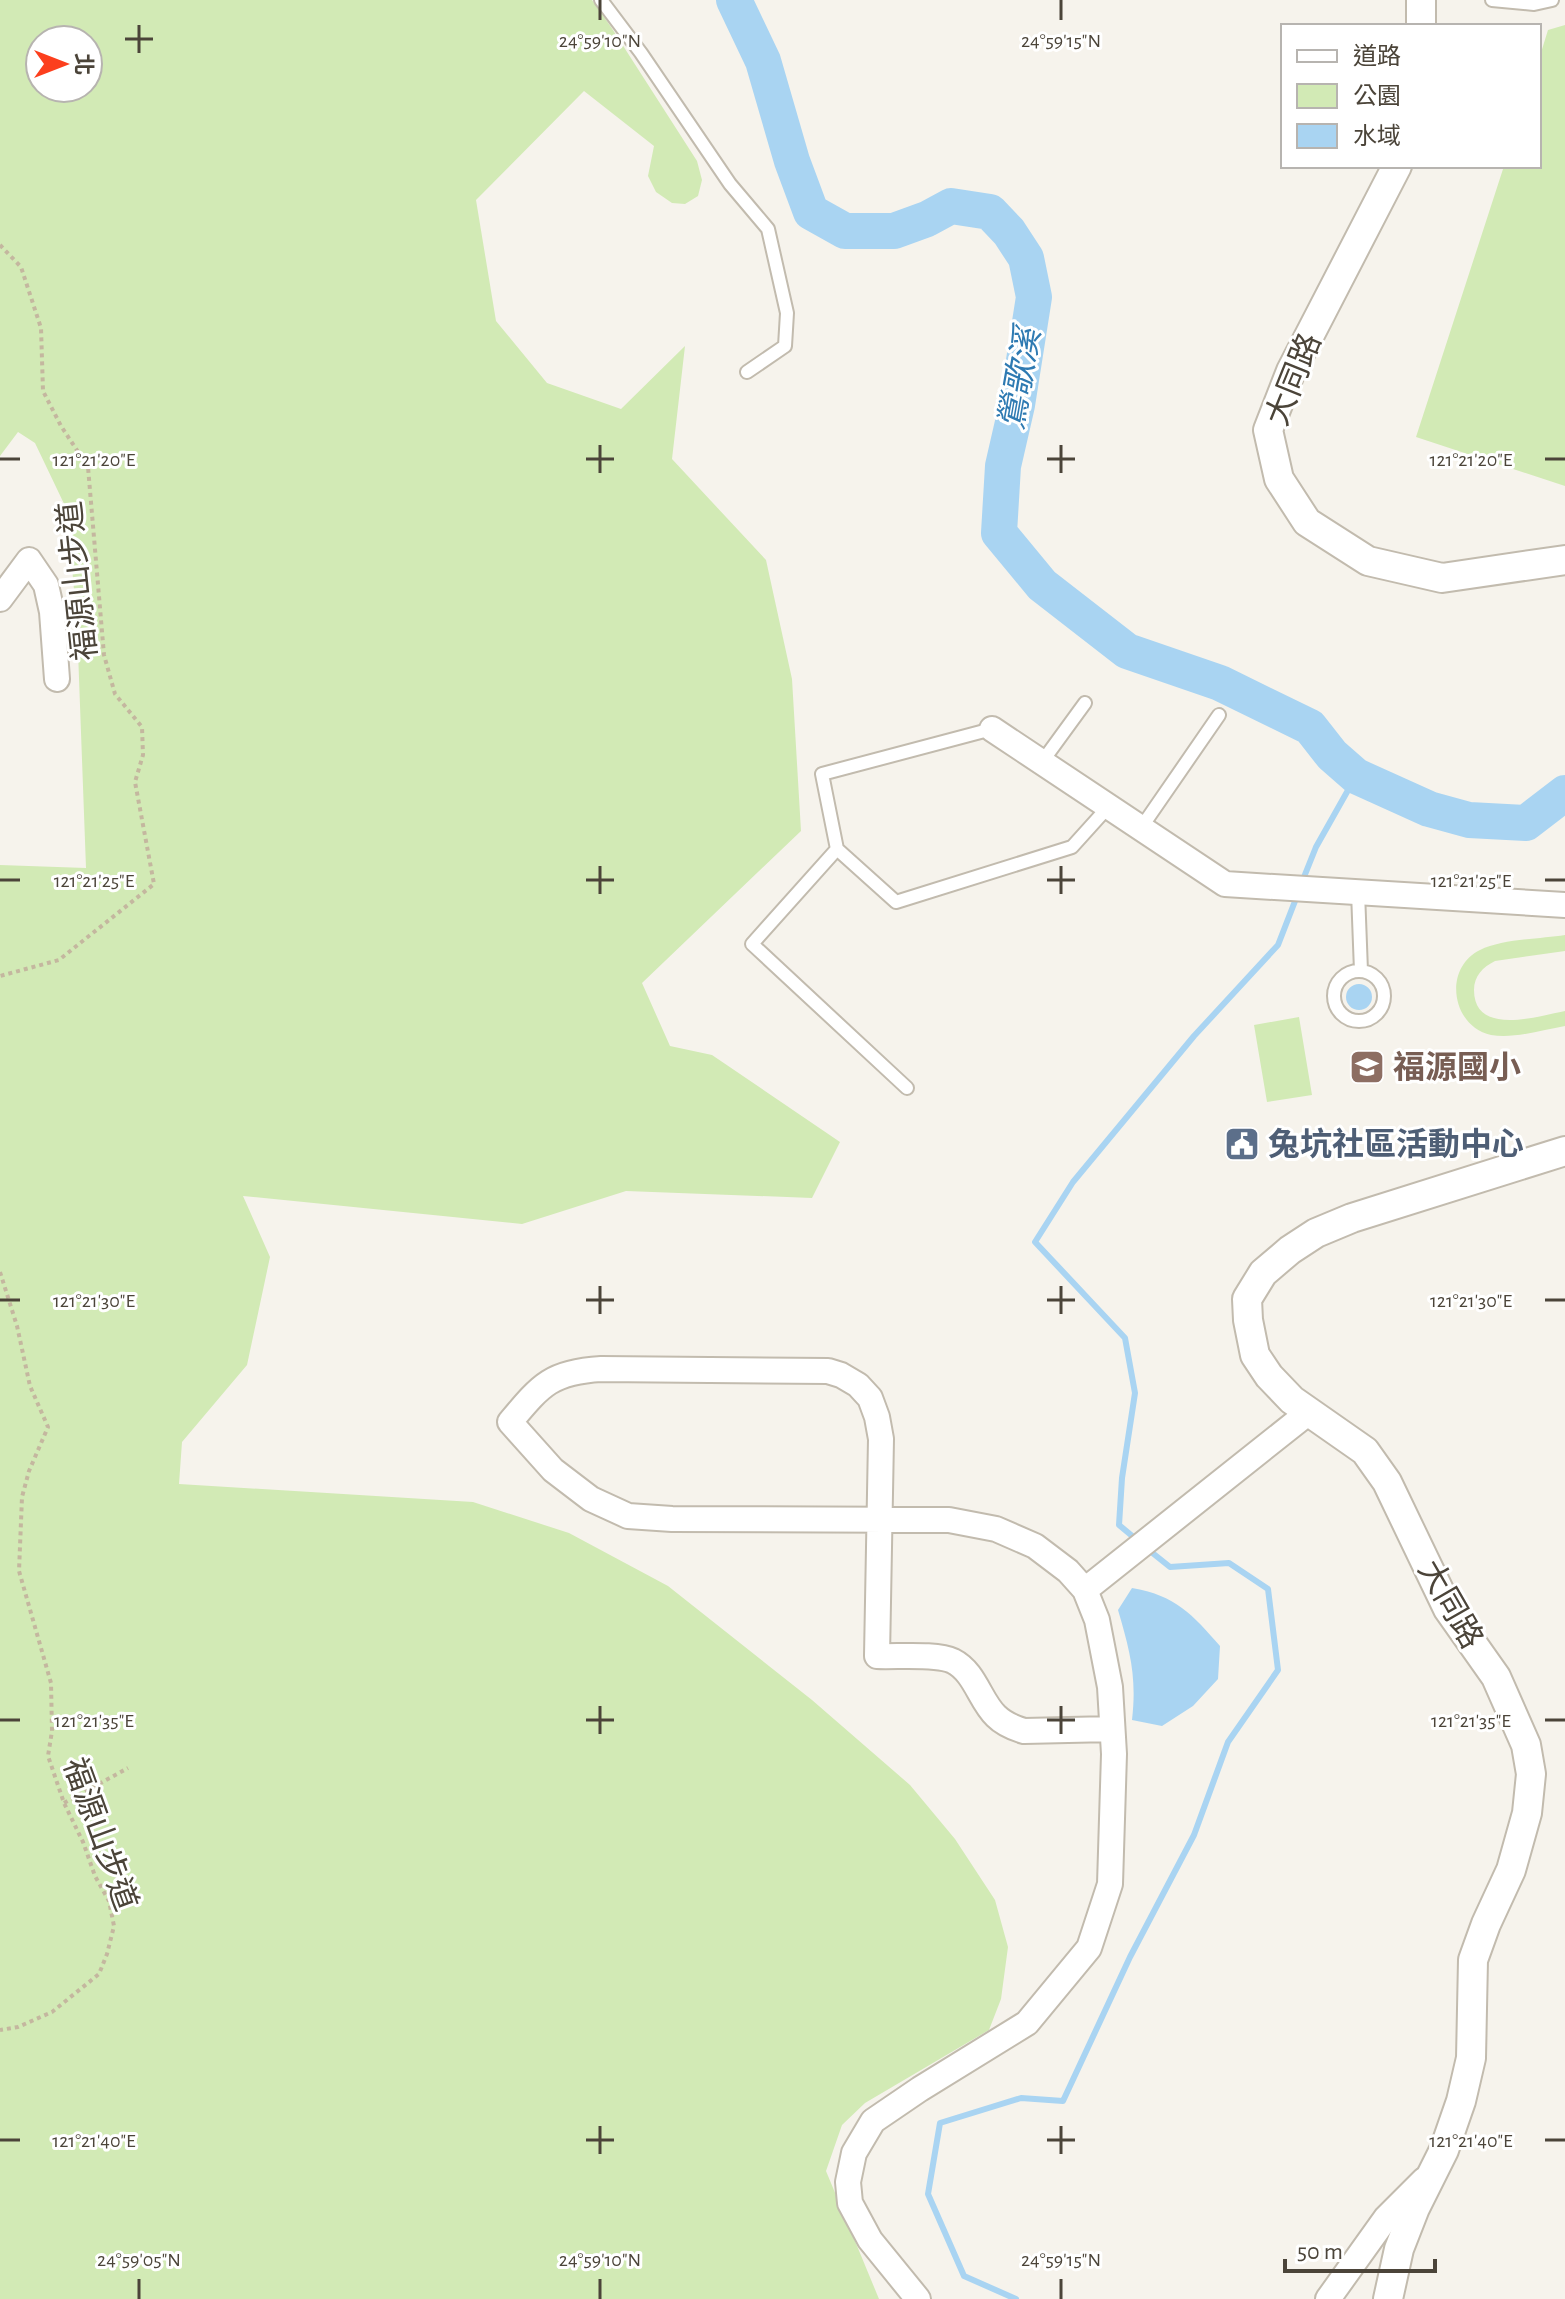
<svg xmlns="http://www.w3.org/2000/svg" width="1565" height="2299" viewBox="0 0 1565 2299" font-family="'Alegreya Sans','Noto Sans TC',sans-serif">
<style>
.green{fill:#d2eab5;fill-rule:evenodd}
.water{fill:#a9d4f2}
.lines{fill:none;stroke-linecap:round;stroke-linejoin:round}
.stream{stroke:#a9d4f2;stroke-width:6}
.river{stroke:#a9d4f2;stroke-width:36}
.service-casing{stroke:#c2bbae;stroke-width:16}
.minor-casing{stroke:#c2bbae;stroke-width:28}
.tertiary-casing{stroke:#c2bbae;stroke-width:32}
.path{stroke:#c4b79f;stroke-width:4;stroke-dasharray:4 4;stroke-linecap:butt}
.service{stroke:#fff;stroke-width:12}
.minor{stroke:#fff;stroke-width:24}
.tertiary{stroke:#fff;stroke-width:28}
.ticks{fill:none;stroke:#4b4439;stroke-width:3}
.labels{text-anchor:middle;stroke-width:6;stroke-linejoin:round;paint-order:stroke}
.street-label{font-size:32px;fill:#4b4439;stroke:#fff}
.education-label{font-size:32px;font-weight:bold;fill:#785e54;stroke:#fff;text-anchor:start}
.service-label{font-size:32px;font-weight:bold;fill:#4e5e75;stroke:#fff;text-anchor:start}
.water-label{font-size:34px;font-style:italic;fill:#2e7ab2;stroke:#fff}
.ticks-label{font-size:20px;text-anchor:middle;fill:#4b4439;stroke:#fff;stroke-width:6;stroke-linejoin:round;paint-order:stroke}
</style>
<rect width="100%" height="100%" fill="#f6f3ec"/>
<!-- green -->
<path class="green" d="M 0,0 L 592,0 L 611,27 L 697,161 L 702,180 L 698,196 L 685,204 L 672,203 L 656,192 L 648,176 L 654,146 L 584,91 L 476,200 L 496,321 L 547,383 L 621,409 L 685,346 L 672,459 L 766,560 L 792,679 L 801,831 L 642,983 L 670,1046 L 712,1055 L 840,1142 L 812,1198 L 626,1191 L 522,1224 L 243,1196 L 270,1257 L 247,1365 L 182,1442 L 179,1484 L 473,1502 L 569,1533 L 668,1586 L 812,1700 L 910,1785 L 955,1839 L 995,1900 L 1008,1947 L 1001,1999 L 989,2030 L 865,2103 L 842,2125 L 826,2171 L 879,2299 L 0,2299 L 0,865 L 86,868 L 77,624 L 67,510 L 35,443 L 18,432 L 0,456 ZM 40,40 L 88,40 L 88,88 L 40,88 Z
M 1565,25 L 1565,486 L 1416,437 L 1504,166 L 1539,166 L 1539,59 L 1548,30 Z
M 1565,935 L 1565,951 L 1495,961 C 1483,967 1474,976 1474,990 C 1474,1037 1539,1016 1565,1011 L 1565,1026 C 1542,1030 1514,1039 1491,1035 C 1451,1026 1443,968 1480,950 C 1502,939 1540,939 1565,935 Z
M 1299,1017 L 1312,1095 L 1267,1102 L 1254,1025 Z"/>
<!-- water -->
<path class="water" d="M1346 997a13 13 0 1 1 26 0a13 13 0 1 1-26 0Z
M 1132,1588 C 1175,1595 1193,1615 1220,1646 L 1218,1679 L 1193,1706 L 1162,1726 L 1132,1720 C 1137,1677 1130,1651 1118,1610 Z"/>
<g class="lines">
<!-- stream -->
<path class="stream" d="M 1302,882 L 1316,847 L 1356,776
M 1137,1540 L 1119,1525 L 1122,1478 L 1135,1393 L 1125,1338 L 1035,1242 L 1073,1182 L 1194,1036 L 1278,945 L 1297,896
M 1016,2299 L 964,2276 L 928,2194 L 940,2123 L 1021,2098 L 1063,2101 L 1130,1957 L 1194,1835 L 1228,1742 L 1278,1670 L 1268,1589 L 1229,1563 L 1170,1567 L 1145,1547"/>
<!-- river -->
<path class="river" d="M 734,0 L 763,61 L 792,161 L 811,212 L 845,231 L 894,231 L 927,219 L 951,206 L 990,212 L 1009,232 L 1026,258 L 1034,297 L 1017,405 L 1003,466 L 999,533 L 1042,585 L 1127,651 L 1220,683 L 1310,727 L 1332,755 L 1356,776 L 1429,809 L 1469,820 L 1526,823 L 1565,793"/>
<!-- service casing -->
<g class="service-casing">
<path id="service" d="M 601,0 L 641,53 L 730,184 L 768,229 L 787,313 L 785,346 L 747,372
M 1492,0 L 1534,4 L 1552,0
M 1042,762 L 1085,703
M 1141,828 L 1219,715
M 837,849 L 896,902 L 1072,847 L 1109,806
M 1358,892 L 1361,971
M1334 996a25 25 0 1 1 50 0a25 25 0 1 1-50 0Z
M 907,1088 L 752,944 L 837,849 L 822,774 L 992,729"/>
</g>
<!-- minor casing -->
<g class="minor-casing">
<path id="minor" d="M 0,599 L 29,560 L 46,585 L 52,612 L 57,679
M 992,729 L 1225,884 L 1565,905
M 1085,1590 L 1309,1412
M 918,2299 L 870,2240 L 850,2203 L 848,2182 L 854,2153 L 873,2121 L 920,2089 L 1027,2023 L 1089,1948 L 1110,1884 L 1114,1754 L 1110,1687 L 1097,1620 L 1085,1590 L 1068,1571 L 1035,1546 L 996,1529 L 949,1520 L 672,1519 L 628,1516 L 591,1499 L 553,1470 L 510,1422 C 541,1385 551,1372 601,1369 L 828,1371 L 841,1375 L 858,1385 L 870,1398 L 877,1417 L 881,1439 L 877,1656 C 897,1657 936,1653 953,1661 C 975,1672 980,1701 996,1716 C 1004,1724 1014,1728 1024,1731 L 1112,1729
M 1328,2299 L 1386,2218 L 1424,2180"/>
</g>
<!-- tertiary casing -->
<g class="tertiary-casing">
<path id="tertiary" d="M 1421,26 L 1421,0
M 1397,166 L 1291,371 L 1268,430 L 1279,479 L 1307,522 L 1368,561 L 1442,578 L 1565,560
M 1388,2299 L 1399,2249 L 1415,2208 L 1444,2150 L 1461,2101 L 1471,2058 L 1473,1960 L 1486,1924 L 1511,1870 L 1527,1813 L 1531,1774 L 1526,1745 L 1496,1677 L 1448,1609 L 1387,1482 L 1365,1451 L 1292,1400 L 1269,1376 L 1255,1355 L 1248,1320 L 1247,1299 L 1263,1273 L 1290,1250 L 1316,1233 L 1352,1218 L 1565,1151"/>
</g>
<!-- path -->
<path class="path" d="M 0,245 L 21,267 L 41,328 L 43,391 L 61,426 L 88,467 L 104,655 L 115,694 L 142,727 L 143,755 L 135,782 L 154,884 L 59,960 L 0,976
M 0,1272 L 17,1326 L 30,1386 L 48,1427 L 29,1471 L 22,1497 L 19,1571 L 51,1683 L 52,1731 L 48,1756 L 64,1803 L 83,1842 L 95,1876 L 109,1901 L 114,1926 L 107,1954 L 99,1974 L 52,2012 L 18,2027 L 0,2030
M 64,1803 L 128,1768"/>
<!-- service -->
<use href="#service" class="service"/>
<!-- minor -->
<use href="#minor" class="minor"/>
<!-- tertiary -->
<use href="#tertiary" class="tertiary"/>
</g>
<!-- ticks -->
<path class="ticks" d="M 600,0 L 600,20M 1061,0 L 1061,20M 139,25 L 139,53M 125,39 L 153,39M 600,445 L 600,473M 1061,445 L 1061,473M 0,459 L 20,459M 586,459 L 614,459M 1047,459 L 1075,459M 1545,459 L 1565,459M 600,866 L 600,894M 1061,866 L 1061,894M 0,880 L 20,880M 586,880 L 614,880M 1047,880 L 1075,880M 1545,880 L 1565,880M 600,1286 L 600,1314M 1061,1286 L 1061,1314M 0,1300 L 20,1300M 586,1300 L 614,1300M 1047,1300 L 1075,1300M 1545,1300 L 1565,1300M 600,1706 L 600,1734M 1061,1706 L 1061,1734M 0,1720 L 20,1720M 586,1720 L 614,1720M 1047,1720 L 1075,1720M 1545,1720 L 1565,1720M 600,2126 L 600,2154M 1061,2126 L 1061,2154M 0,2140 L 20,2140M 586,2140 L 614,2140M 1047,2140 L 1075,2140M 1545,2140 L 1565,2140M 139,2279 L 139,2299M 600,2279 L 600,2299M 1061,2279 L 1061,2299"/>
<!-- icons -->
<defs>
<g id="school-square" transform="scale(1.8)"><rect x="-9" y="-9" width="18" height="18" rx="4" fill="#8d6e63" stroke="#fff"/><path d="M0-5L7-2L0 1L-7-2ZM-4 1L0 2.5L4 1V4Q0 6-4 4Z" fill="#fff"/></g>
<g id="civic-square" transform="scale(1.8)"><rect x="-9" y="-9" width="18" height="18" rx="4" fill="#5c6f8a" stroke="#fff"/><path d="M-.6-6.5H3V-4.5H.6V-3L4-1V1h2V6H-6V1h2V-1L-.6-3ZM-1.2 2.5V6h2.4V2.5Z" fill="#fff"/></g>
</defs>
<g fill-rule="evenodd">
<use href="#school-square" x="1367" y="1067"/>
<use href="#civic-square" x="1242" y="1144"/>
</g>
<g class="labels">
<!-- street labels -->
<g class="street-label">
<text transform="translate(1293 379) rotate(-68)" y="11">大同路</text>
<text transform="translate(77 581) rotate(-96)" y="11">福源山步道</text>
<text transform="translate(1451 1604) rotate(60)" y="11">大同路</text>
<text transform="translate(101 1834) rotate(70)" y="11">福源山步道</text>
</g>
<!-- education labels -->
<g class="education-label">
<text x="1393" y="1078">福源國小</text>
</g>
<!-- service labels -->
<g class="service-label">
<text x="1268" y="1155">兔坑社區活動中心</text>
</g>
<!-- water labels -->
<g class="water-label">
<text transform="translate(1019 379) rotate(-80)" y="12">鶯歌溪</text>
</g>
</g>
<g class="ticks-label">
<text x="600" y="47">24°59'10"N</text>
<text x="1061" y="47">24°59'15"N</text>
<text x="1471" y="466">121°21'20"E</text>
<text x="94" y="466">121°21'20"E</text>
<text x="1471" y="887">121°21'25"E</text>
<text x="94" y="887">121°21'25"E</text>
<text x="94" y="1307">121°21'30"E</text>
<text x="1471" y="1307">121°21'30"E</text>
<text x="1471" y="1727">121°21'35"E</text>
<text x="94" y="1727">121°21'35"E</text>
<text x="1471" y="2147">121°21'40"E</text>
<text x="94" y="2147">121°21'40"E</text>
<text x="139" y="2266">24°59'05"N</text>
<text x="600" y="2266">24°59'10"N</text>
<text x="1061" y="2266">24°59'15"N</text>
</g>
<!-- legend -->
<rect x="1281" y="24" width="260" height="144" fill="#ffffff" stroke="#b7b4b0" stroke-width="2"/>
<rect x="1297" y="50" width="40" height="12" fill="#ffffff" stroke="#b7b4b0" stroke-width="2"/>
<text x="1353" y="64" font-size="24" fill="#4b4439">道路</text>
<rect x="1297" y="84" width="40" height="24" fill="#d2eab5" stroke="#b7b4b0" stroke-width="2"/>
<text x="1353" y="104" font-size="24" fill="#4b4439">公園</text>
<rect x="1297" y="124" width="40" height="24" fill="#a9d4f2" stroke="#b7b4b0" stroke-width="2"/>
<text x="1353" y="144" font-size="24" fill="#4b4439">水域</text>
<!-- north arrow -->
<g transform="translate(64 64) rotate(90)"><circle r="38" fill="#ffffff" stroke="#b7b4b0" stroke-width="2"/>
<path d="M0-6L14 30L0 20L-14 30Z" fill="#fc3f1d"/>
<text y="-12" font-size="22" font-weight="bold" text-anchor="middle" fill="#4b4439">北</text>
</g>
<!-- scale -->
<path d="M1285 2259v12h150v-12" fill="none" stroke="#4b4439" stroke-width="4"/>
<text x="1297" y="2259" font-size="24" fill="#4b4439" stroke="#ffffff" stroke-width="6" paint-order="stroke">50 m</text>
</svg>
